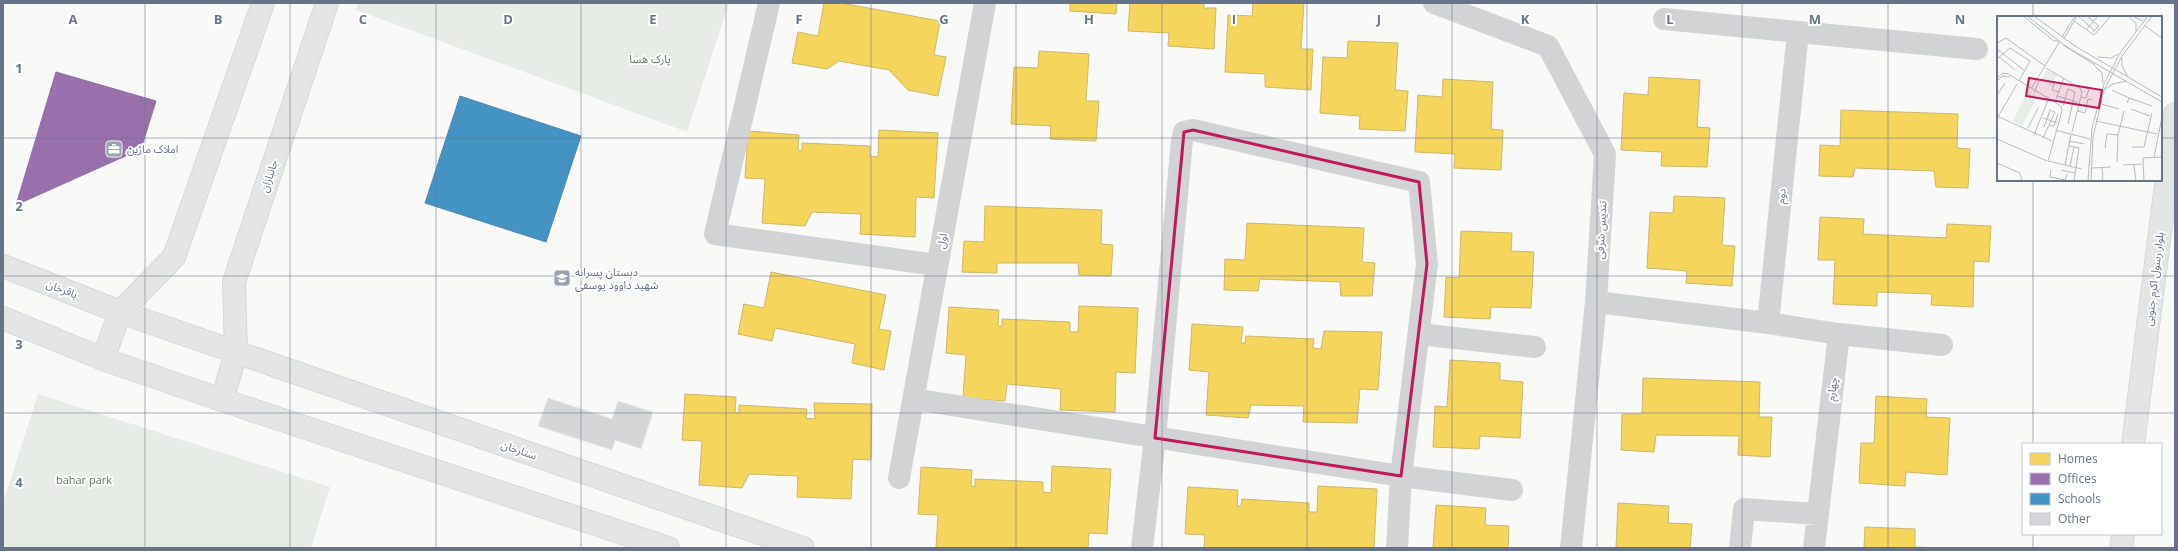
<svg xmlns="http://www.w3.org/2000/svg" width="2178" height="551" viewBox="0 0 2178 551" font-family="'Open Sans','Noto Sans Arabic',sans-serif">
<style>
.green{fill:#e8ece6}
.homes{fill:#f6d55c;stroke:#cbb86a}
.offices{fill:#9970ab;stroke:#8a71a1}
.schools{fill:#4393c3;stroke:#4e89b2}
.building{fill:#d5d6d8;stroke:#e8e8e8}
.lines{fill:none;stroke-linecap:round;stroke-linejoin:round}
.secondary-casing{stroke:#d5d7d8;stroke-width:24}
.street{stroke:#d2d3d4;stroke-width:22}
.secondary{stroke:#e4e5e5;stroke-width:22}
.marked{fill:none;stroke:#c2185b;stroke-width:3;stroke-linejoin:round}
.grid{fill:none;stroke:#66738a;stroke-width:1;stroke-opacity:0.55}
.labels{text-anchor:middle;stroke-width:4;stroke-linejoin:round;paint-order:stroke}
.park-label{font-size:11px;fill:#627b62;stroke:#fff}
.poi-label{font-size:11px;fill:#66738a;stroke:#fff;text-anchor:start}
.street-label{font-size:11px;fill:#66738a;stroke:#fff}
.inset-road{fill:none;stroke:#b5bbc5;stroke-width:1}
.view{fill:#c2185b;fill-opacity:0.15;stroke:#c2185b;stroke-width:2}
.inset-edge{fill:none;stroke:#66738a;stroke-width:2}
.grid-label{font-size:13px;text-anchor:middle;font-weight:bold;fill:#66738a;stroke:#fff;stroke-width:4;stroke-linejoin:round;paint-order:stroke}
</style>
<rect width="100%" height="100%" fill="#f9f9f8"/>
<!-- green -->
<path class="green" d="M 358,3 L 729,3 L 687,132 L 356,10 Z
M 38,394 L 330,487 L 311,548 L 3,548 L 3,503 Z"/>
<!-- homes -->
<path class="homes" d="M 824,3 L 841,3 L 940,21 L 934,55 L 946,57 L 938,96 L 908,90 L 889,70 L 839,61 L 827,69 L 792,63 L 798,32 L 818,36 Z
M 1070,3 L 1117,3 L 1116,14 L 1070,11 Z
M 1130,3 L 1204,3 L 1204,8 L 1216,8 L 1214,49 L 1168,46 L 1169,33 L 1128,31 Z
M 1253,3 L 1304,3 L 1301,49 L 1313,49 L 1311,90 L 1265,87 L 1265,74 L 1225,72 L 1228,15 L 1252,16 Z
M 1348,41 L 1398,43 L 1395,90 L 1408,91 L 1405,131 L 1359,129 L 1360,116 L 1320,113 L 1323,57 L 1347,58 Z
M 1039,51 L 1089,54 L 1086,101 L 1099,101 L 1096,141 L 1050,139 L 1051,126 L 1011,124 L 1014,67 L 1038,68 Z
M 1649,77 L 1700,80 L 1697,127 L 1710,128 L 1707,167 L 1661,166 L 1662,152 L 1621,150 L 1624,93 L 1648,95 Z
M 1443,79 L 1493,82 L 1491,129 L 1503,130 L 1501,170 L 1454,168 L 1455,154 L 1415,152 L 1418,95 L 1442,97 Z
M 1841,110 L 1958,114 L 1957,148 L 1970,149 L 1968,188 L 1936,187 L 1934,171 L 1855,168 L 1853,177 L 1819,176 L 1820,145 L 1840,146 Z
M 879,130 L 938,133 L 934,198 L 916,197 L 915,237 L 860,234 L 861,214 L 812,212 L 805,226 L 762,223 L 765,179 L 745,178 L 748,131 L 799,135 L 798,150 L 802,151 L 802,143 L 870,146 L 870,156 L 878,157 Z
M 1674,196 L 1725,198 L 1722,245 L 1735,246 L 1732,286 L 1686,283 L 1687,271 L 1647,268 L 1650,212 L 1673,213 Z
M 985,206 L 1102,210 L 1101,244 L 1113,245 L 1111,276 L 1079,275 L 1078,263 L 997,263 L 997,273 L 962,272 L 964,241 L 984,242 Z
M 1820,217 L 1864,219 L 1863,234 L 1946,238 L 1947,224 L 1991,226 L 1989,262 L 1974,261 L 1973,307 L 1931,305 L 1932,294 L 1877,292 L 1877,306 L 1833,304 L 1835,260 L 1818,260 Z
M 1247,223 L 1364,228 L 1362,262 L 1375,263 L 1372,296 L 1341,296 L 1340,282 L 1260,279 L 1258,291 L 1224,290 L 1225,259 L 1245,260 Z
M 1461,231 L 1512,233 L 1511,251 L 1534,252 L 1531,308 L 1491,307 L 1490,319 L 1444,317 L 1446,277 L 1459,278 Z
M 771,272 L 886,295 L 879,329 L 891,331 L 884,370 L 852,363 L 855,344 L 775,328 L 772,341 L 738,334 L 744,304 L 764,308 Z
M 1079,306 L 1138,308 L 1135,373 L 1116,372 L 1115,412 L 1060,410 L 1061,389 L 1007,384 L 1005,401 L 963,398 L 966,355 L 946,353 L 949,307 L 999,310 L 998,326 L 1002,326 L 1002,319 L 1070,322 L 1070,332 L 1078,332 Z
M 1192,324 L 1243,327 L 1241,343 L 1245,343 L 1246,336 L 1314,339 L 1313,348 L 1321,349 L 1324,331 L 1382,332 L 1378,390 L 1360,389 L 1357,423 L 1303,422 L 1304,406 L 1251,405 L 1248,418 L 1206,415 L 1209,372 L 1189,370 Z
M 1450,360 L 1500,363 L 1500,380 L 1523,382 L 1520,438 L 1480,436 L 1479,449 L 1433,447 L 1435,406 L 1447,407 Z
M 1643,378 L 1760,382 L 1759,417 L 1772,417 L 1770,457 L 1738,455 L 1739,436 L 1656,435 L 1654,452 L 1621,450 L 1622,414 L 1642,414 Z
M 685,394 L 736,397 L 735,413 L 739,413 L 739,405 L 807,409 L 806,418 L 815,419 L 814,403 L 872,404 L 871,460 L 853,459 L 851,499 L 797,497 L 798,476 L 749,474 L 742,488 L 699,485 L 702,441 L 682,440 Z
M 1876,396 L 1927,399 L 1926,417 L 1950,418 L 1947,475 L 1906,472 L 1905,486 L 1859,483 L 1861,443 L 1874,443 Z
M 1052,466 L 1111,469 L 1107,534 L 1089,533 L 1088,548 L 936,548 L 938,515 L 918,514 L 921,467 L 972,470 L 971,486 L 975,487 L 975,479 L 1043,482 L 1043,492 L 1051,493 Z
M 1318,486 L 1377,489 L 1374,548 L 1204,548 L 1205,535 L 1185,534 L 1188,487 L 1238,490 L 1237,506 L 1241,506 L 1242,499 L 1309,503 L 1309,512 L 1317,512 Z
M 1618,503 L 1669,506 L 1668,523 L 1692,524 L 1690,548 L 1616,548 Z
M 1436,505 L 1486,508 L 1485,525 L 1509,526 L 1508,548 L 1433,548 Z
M 1865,527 L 1915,529 L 1915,547 L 1939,548 L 1864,548 Z"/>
<!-- offices -->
<path class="offices" d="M 56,72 L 156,101 L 141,149 L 16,205 Z"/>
<!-- schools -->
<path class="schools" d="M 460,96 L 581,136 L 546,242 L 425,203 Z"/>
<!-- building -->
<path class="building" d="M 548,398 L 612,419 L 618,401 L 653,412 L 641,449 L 615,440 L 612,450 L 538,426 Z"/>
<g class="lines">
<!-- secondary casing -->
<g class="secondary-casing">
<path id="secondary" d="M 3,266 L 120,312 L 803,548
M 3,318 L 103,359 L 222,400 L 668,548
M 103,359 L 120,312 L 174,257 L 263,3
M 222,400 L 236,353 L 234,282 L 327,3
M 2133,444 L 2175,114
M 2121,548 L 2123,534"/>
</g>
<!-- street -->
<path class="street" d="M 769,3 L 715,234 L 937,265
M 1434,3 L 1548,46 L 1605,154 L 1596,302 L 1571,548
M 1798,32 L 1977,49
M 1596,302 L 1768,323 L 1798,32 L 1664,19
M 1768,323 L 1839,334
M 1419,334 L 1535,347
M 913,399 L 1401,476 L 1512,490
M 899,478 L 985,3
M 1142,548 L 1155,438 L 1182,140 L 1184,132 L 1193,130 L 1419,182 L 1427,264 L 1401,476 L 1397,548
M 1740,548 L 1744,509 L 1817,514
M 1814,548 L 1839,334 L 1942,345"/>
<!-- secondary -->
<use href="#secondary" class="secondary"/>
</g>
<!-- marked area -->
<path class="marked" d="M 1193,130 L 1419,182 L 1427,264 L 1401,476 L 1155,438 L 1184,132 Z"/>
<!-- grid -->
<path class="grid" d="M 145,3 L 145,548M 290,3 L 290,548M 436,3 L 436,548M 581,3 L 581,548M 726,3 L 726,548M 871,3 L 871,548M 1016,3 L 1016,548M 1162,3 L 1162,548M 1307,3 L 1307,548M 1452,3 L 1452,548M 1597,3 L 1597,548M 1742,3 L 1742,548M 1888,3 L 1888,548M 2033,3 L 2033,17M 3,138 L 1998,138M 2161,138 L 2175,138M 2033,180 L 2033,444M 3,276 L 2175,276M 3,413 L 2175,413M 2033,534 L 2033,548"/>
<!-- icons -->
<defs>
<g id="office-square" transform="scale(0.9)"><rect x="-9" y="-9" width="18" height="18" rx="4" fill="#99a2b0" stroke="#fff"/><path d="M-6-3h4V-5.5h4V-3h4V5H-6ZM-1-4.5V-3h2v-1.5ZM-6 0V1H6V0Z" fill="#fff"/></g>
<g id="school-square" transform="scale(0.9)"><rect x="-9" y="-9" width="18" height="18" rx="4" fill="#99a2b0" stroke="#fff"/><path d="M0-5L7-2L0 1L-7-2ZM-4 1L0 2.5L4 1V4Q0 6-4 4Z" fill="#fff"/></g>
</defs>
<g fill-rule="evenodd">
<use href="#office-square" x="114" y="149"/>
<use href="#school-square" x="562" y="278"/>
</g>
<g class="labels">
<!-- park labels -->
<g class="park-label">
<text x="650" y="63">پارک هسا</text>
<text x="84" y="484">bahar park</text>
</g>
<!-- poi labels -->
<g class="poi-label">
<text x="127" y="153">املاک ماژین</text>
<text x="575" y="276">دبستان پسرانه<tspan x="575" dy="13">شهید داوود یوسفی</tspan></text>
</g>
<!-- street labels -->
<g class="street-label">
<text transform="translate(269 176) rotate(-72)" y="4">جانبازان</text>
<text transform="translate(1781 196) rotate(-84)" y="4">دوم</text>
<text transform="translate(1601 230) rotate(-87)" y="4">تندیس شرقی</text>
<text transform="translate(942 241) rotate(-80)" y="4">اول</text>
<text transform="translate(2154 279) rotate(-83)" y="4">بلوار رسول اکرم جنوبی</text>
<text transform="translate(62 289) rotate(21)" y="4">باقرخان</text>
<text transform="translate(1832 389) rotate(-83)" y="4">چهارم</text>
<text transform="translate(519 450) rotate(19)" y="4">ستارخان</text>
</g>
</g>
<!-- overview -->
<g transform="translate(1997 16)">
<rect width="165" height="165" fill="#f9f9f8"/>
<path d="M 50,54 L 60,59 L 54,70 L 44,64 ZM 31,75 L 40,80 L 25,110 L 16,105 Z" fill="#e8ece6"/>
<path class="inset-road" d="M 26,0 L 57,25 L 62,25M 30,0 L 70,31 L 165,86M 37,0 L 78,30 L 165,81M 90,0 L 102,10 L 96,16M 131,0 L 139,7 L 139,15M 135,0 L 146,5M 82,1 L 98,15M 77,5 L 97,19 L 114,0M 148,10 L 165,22M 90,13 L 101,0M 65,21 L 78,0M 67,23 L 80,0M 0,27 L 9,22 L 48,50M 66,29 L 98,49M 0,33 L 28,55M 2,41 L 18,54M 101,41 L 114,42 L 121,38M 125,42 L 125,50 L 131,61M 0,43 L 13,32 L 33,45 L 22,65M 97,49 L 105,57 L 106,67M 49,52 L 83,72 L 85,76 L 75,116M 0,62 L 6,57 L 11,58 L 64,90 L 65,95 L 51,145M 0,65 L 5,60 L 13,61M 58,65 L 55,74 L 62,76M 34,73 L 63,25M 108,73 L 116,68 L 129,65M 115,74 L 132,82 L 130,87M 37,77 L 42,65M 0,79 L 8,67M 60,80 L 80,86M 84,81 L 89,82 L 92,73 L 87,71M 132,82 L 155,90M 59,83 L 67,62M 104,88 L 122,93M 66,90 L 71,73 L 78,76 L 71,108M 134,93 L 153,100M 80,95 L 88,97 L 91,83 L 95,84M 0,100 L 55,125M 1,101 L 20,68M 46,102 L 60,107M 99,105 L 160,118M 53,109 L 57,110 L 61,98M 31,112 L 41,92M 58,114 L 93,123M 37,119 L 51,84M 46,122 L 58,96 L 53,94 L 47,111M 0,123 L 50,145M 72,125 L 87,128M 72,130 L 82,132 L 77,165M 135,131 L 147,131 L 155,97M 108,132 L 110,118 L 121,119M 157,141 L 165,101M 51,145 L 85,153M 120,146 L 121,119 L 127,95M 0,147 L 23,157 L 25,165M 68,149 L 74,118M 126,149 L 145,148M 137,149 L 139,165M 73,150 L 77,131M 95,152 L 114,151M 105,152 L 106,165M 54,153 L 53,161 L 68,164 L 70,158M 64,154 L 78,157M 91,165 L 95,112 L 107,68 L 123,37 L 151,0M 94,165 L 96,121 L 107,74 L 125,40 L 155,0M 147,165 L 146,142 L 165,141"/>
<path class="view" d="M 32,62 L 105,74 L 102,92 L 29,80 Z"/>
<rect width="165" height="165" class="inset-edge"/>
</g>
<g class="grid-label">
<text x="73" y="24">A</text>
<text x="218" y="24">B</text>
<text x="363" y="24">C</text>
<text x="508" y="24">D</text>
<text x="653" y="24">E</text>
<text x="799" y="24">F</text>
<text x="944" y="24">G</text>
<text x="1089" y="24">H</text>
<text x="1234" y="24">I</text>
<text x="1379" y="24">J</text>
<text x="1525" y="24">K</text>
<text x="1670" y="24">L</text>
<text x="1815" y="24">M</text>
<text x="1960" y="24">N</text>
<text x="19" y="73">1</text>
<text x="19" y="211">2</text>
<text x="19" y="349">3</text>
<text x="19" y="487">4</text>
</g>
<!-- border -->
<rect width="2178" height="551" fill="none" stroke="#66738a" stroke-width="8"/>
<!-- legend -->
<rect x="2022" y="443" width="140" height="92" fill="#ffffff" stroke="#c2c7d0"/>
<rect x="2030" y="453" width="20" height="12" fill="#f6d55c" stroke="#c2c7d0"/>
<text x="2058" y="463" font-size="12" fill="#66738a">Homes</text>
<rect x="2030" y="473" width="20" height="12" fill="#9970ab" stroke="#c2c7d0"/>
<text x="2058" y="483" font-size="12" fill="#66738a">Offices</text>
<rect x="2030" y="493" width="20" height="12" fill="#4393c3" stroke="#c2c7d0"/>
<text x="2058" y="503" font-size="12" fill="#66738a">Schools</text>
<rect x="2030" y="513" width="20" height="12" fill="#d5d6d8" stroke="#c2c7d0"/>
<text x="2058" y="523" font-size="12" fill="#66738a">Other</text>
</svg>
